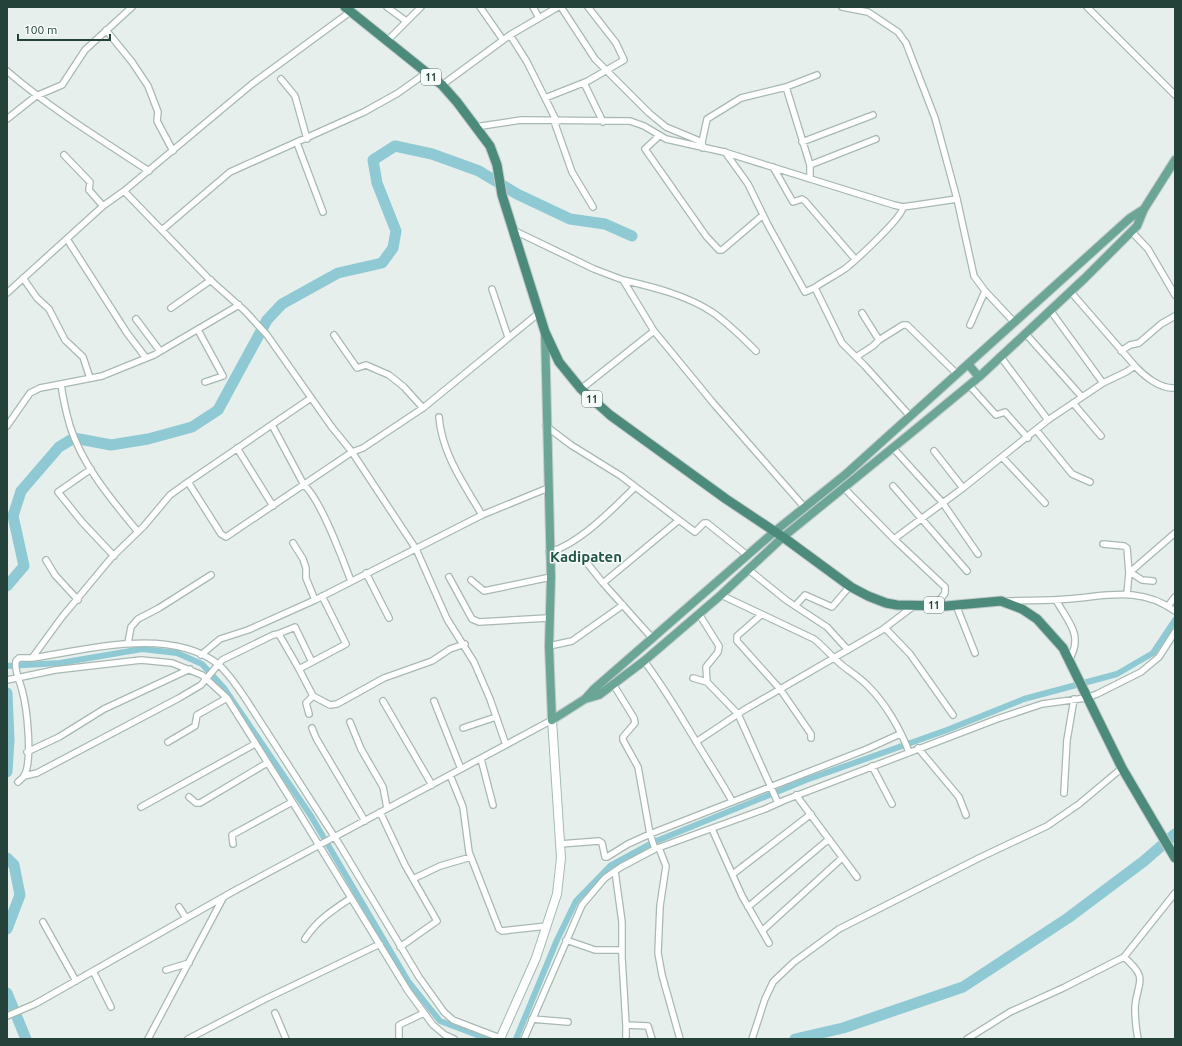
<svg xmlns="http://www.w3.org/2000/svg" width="1182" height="1046" viewBox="0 0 1182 1046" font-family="Ubuntu,sans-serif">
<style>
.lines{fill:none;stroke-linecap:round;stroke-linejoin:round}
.canal{stroke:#8ec9d4;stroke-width:6}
.river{stroke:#8ec9d4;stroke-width:11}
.minor-casing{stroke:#a8b8b2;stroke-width:8}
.secondary-casing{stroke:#a4bbb3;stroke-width:10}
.primary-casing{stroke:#c2cac8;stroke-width:10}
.trunk-casing{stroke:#c2cac8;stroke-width:11}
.minor{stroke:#fff;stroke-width:5.5}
.secondary{stroke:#fff;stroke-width:8}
.primary{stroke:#6aa596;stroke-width:8}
.trunk{stroke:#4c8a7c;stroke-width:9}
.labels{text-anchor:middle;stroke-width:3;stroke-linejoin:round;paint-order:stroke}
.shield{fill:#f7fbf9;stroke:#637a73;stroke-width:1}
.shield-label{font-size:10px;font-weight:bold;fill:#24423a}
.district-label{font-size:15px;font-weight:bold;fill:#1f5548;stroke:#f7fbf9}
</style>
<rect width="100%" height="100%" fill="#e6efeb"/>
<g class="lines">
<!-- canal -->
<path class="canal" d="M 7,666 L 60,663 L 142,649 L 177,653 L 202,664 L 224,688 L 311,816 L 408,981 L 440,1021 L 488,1039
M 516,1039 L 557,940 L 576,901 L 610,866 L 654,842 L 806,780 L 947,730 L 1024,699 L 1117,674 L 1153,653 L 1175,620"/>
<!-- river -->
<path class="river" d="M 7,586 L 24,566 L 13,516 L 21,491 L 59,447 L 74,438 L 111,445 L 148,439 L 192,427 L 218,410 L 267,320 L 282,304 L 338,273 L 382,263 L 393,248 L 396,231 L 377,183 L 373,160 L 395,146 L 432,154 L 479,171 L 517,194 L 570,219 L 605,224 L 632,236
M 7,693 L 9,740 L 7,772
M 7,858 L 14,865 L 20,895 L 7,929
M 7,993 L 26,1039
M 795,1039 L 843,1028 L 963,987 L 1068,918 L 1144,861 L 1175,834"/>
<!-- minor casing -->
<g class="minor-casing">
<path id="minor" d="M 387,7 L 406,21
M 480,7 L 503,40
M 533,7 L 539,18
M 561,7 L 595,59 L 649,113 L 666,127 L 702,142 L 703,148
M 842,7 L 868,12 L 898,32 L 906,43 L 935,118 L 957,199
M 1087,7 L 1175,95
M 350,12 L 252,84 L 124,191 L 208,278 L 245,311 L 267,335 L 331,426 L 352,452 L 416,549 L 447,619 L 474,662 L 490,699 L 506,745
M 106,30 L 132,62 L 148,86 L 158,112 L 157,121 L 173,151
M 510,35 L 527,62 L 557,122
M 387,41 L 421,7
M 7,71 C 51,109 100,139 149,171
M 281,79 L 295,96 L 307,139
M 584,83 L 603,122
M 442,85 L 510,35 L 558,7
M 786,87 L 810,165 L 810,179
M 545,98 L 588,81 L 624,60 L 616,43 L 588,7
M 7,119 L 36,96 L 62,85 L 85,50 L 132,7
M 554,121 L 572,172 L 593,207
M 475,127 L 521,120 L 630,121 L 644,126 L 666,139 L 724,152 L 894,205 L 903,207 L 957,199 L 974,276 L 985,291 L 1014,322
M 659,136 L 645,149 L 706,236 L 719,250 L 722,250 L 763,215
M 702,142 L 707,119 L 741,98 L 786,87 L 817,75
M 802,142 L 873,115
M 297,143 L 323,212
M 725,152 L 748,184 L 768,225 L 805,292 L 814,288 L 816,290 L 842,343 L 865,366 L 910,416
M 64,155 L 90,182 L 89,190 L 103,206
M 810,165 L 876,139
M 773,167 L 793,202 L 802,199 L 805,201 L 855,259
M 162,230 L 230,172 L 364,112 L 398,93 L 426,73
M 515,231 L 594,269 L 623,280 L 654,331 L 714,404 L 805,508
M 1131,231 L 1148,249 L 1175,295
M 67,239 L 127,333 L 146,358
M 23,278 L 37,298 L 49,309 L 65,340 L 83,357 L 90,378
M 623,280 C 653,287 686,295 712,312 C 728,323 742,337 756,351
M 814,288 C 824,281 836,275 846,268 C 856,260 903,217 903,207
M 492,289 L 508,337
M 7,293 L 103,206 L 124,191
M 171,308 L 211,280
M 1050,310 L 1103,383
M 862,313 L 879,340 L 903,325 L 907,325 L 957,374
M 136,319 L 160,351
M 970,325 L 985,291
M 198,330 L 223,376 L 205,382
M 1025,333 L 1082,397
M 334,335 L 357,368 L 366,365 L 389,375 L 404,387 L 423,408
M 1121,351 L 1130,345 L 1139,343 L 1161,324 L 1175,316
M 1000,356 L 1048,420
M 856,357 L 873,346 L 879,340
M 1135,366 C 1144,376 1160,389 1175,388
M 969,385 L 996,415 L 1005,412 L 1028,438
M 581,389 L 654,331
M 1073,403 L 1101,436
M 439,417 C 442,454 464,484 482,515
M 272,425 L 304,485 C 321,500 342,558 351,581
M 7,426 L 30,393 L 40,388 L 61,384
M 546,426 L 571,445 L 621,476 L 679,520 L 603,583 L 653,639
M 1037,431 L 1072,474 L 1090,482
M 237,448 L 273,506
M 893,448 L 942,502 L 978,554
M 934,451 L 963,488
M 1003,458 L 1045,503
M 91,469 L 58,492 L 82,522 L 114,556
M 188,482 L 311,398
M 893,486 L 967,571
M 843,487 L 894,539 L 945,587 L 945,593 L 936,605
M 679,520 L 695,532 L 704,523 L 707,523 L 747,555
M 138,532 C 112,500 83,467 70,426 C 66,412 63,399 61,384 L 102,376 L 154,355 L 239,305
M 894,539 L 963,488 L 1048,420 L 1103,383 L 1126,372 L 1135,366 L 1070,291
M 293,543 L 303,559 L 306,568 L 306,578 L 315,600
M 1103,544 L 1124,546 L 1127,548 L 1129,573
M 549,552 C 578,545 614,508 635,487
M 46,560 L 55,575 L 78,600
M 587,563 L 603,583
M 749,570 L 786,600 L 827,627 L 848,650
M 1130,572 L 1142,580 L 1153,581
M 366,573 L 389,618
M 449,577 L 472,619 L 479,622 L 548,618
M 471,580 L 484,591 L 551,577
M 1127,594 L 1129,573 L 1175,533
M 721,595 L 814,639 C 824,647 833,658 843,666 C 852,673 860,678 868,686 C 885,703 900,728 909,752
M 1056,600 C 1068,622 1084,635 1069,660
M 1007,601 C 1027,600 1048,601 1068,599 C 1107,596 1140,586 1175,611
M 956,605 L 975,653
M 795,606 L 805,595 L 832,607 L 850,586
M 1168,606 L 1175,597
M 699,614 L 719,646 L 718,652 L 706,667 L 707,682 L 738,714 L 778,803
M 761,615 L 737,636 L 737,641 L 780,689 L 811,734 L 811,738
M 885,628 L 910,654 L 953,715
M 278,634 L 295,627 L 312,662
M 128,643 L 131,627 L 138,619 L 159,608 L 211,575
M 549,646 L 572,641 L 623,605
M 201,655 L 220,639 L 248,630 L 315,600 L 482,515 L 548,488
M 32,658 C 87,650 171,626 219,665 C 230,675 239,689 247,701 L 341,847 L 419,977 L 444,1012 L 453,1020 L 500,1038
M 644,661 C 664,687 680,715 697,743 C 709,763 721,781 732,801
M 693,678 L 707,682
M 7,680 L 55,670 L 141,660 L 172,663 L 202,675 L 227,698 L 298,811 L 408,991 L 433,1025 L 445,1035 L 454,1039
M 613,684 L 634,718 L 635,723 L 623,737 L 623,740 L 638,767 L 650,834 L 655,849
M 313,696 L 299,669 L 346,644 L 322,596
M 383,701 L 432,785
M 434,701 L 461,769
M 309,714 L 306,703 L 313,696 L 330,705 L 337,704 L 384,678 L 432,661 L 450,649 L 465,644
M 350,722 L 361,749 L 383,787 L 387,808
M 312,728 L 316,738 L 365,821
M 463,728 L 496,717
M 168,742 L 195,726 L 197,715 L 227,698
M 696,742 L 744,710 L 882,630 L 915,605
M 918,748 L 959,797 L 966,815
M 27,752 L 59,737 L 104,709 L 190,669
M 481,759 L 493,805
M 872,766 L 892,804
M 450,775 L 463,807 L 469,852 L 499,929 L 502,931 L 547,926
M 24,776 L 37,773 L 179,698 L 201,685 L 222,660 L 273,635 L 278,634 L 280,636 L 299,669
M 18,782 C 20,780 23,778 24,776 C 33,761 27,707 22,690 C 20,681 14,671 16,661 L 19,658 L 32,658 L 62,617 L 112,557 L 144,526 L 170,495 L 188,482 L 221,534 L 226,537 L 352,452 L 363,448 L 423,408 L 540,312
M 1064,793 L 1067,740 L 1074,699
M 796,795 L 857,877
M 189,797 L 196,803 L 200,803 L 267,763
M 141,807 L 255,744
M 380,812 L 405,865 L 437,921 L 400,947
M 712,829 L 742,896 L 769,943
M 233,844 L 232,835 L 292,802
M 560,844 L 599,841 L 602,843 L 605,857 L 607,857 L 628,844 L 650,834 L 867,749 L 900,734
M 659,848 L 666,866 L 660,906 L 658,953 L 662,975 L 680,1039
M 615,871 L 622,922 L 622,958 L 626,1025 L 648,1026 L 652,1039
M 733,874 L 811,814
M 413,879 L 440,866 L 471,857
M 179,907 L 186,918
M 748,907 L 829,839
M 43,922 L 76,981
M 762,931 L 842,858
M 305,939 C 317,920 333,910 351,898
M 566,940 L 595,950 L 622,950
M 1124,957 C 1150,980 1137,981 1135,1007 C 1135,1018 1136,1029 1138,1039
M 166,970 L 189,963
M 93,971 L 111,1007
M 275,1013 L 286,1039
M 7,1016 L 35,1004 L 234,891 L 552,720
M 532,1019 L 568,1022
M 626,1025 L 626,1039
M 148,1039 L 223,898
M 188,1039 L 263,1000 L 380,944
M 399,1039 L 399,1025 L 424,1013
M 524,1039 L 582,905 L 605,878 L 621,867 L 655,849 L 765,809 L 785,800 L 997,719 L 1042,704 L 1086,698 L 1097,694 L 1141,672 L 1159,657 L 1175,632
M 752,1039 L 765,999 L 773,982 L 794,962 L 839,929 L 979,858 L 1047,826 L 1079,804 L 1122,768
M 967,1039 L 1010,1012 L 1063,988 L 1124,957 L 1175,893"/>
</g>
<!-- secondary casing -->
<g class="secondary-casing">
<path id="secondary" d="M 500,1039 L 536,958 L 557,894 L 561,858 L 552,720"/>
</g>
<!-- primary casing -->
<g class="primary-casing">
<path id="primary" d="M 545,333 L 551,577 L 549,646 L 552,720
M 968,364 L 979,377
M 585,699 L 599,695 L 644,661 L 721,595 L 783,537 L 911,433 L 979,377 L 1085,278 L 1137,226 L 1144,209 L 1175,160
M 552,720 L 585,699 L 594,689 L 774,532 L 846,474 L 1130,218 L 1144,209"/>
</g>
<!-- trunk casing -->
<g class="trunk-casing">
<path id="trunk" d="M 345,7 L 442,85 L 457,102 L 490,146 L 497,165 L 502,195 L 545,332 L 559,362 L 581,389 L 610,415 L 726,499 L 783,537 L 851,587 L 868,596 L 886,603 L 897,605 L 946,606 L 1001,601 L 1022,609 L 1037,619 L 1063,648 L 1122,768 L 1175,858"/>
</g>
<!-- minor -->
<use href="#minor" class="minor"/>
<!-- secondary -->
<use href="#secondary" class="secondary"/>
<!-- primary -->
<use href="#primary" class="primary"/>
<!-- trunk -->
<use href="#trunk" class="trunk"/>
</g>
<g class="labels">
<!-- shield labels -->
<g class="shield">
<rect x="421" y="69" width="20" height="16" rx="3"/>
<rect x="582" y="391" width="20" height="16" rx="3"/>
<rect x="924" y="597" width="20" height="16" rx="3"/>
</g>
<g class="shield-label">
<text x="431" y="81">11</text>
<text x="592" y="403">11</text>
<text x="934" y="609">11</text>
</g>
<!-- district labels -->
<g class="district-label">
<text x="586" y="562">Kadipaten</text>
</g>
</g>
<!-- border -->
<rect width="1182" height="1046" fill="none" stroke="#24423a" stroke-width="16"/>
<!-- scale -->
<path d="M18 34v6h92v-6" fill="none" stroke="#24423a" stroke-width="2"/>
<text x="24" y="34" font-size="12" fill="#24423a" stroke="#f7fbf9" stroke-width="3" paint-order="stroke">100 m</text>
</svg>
